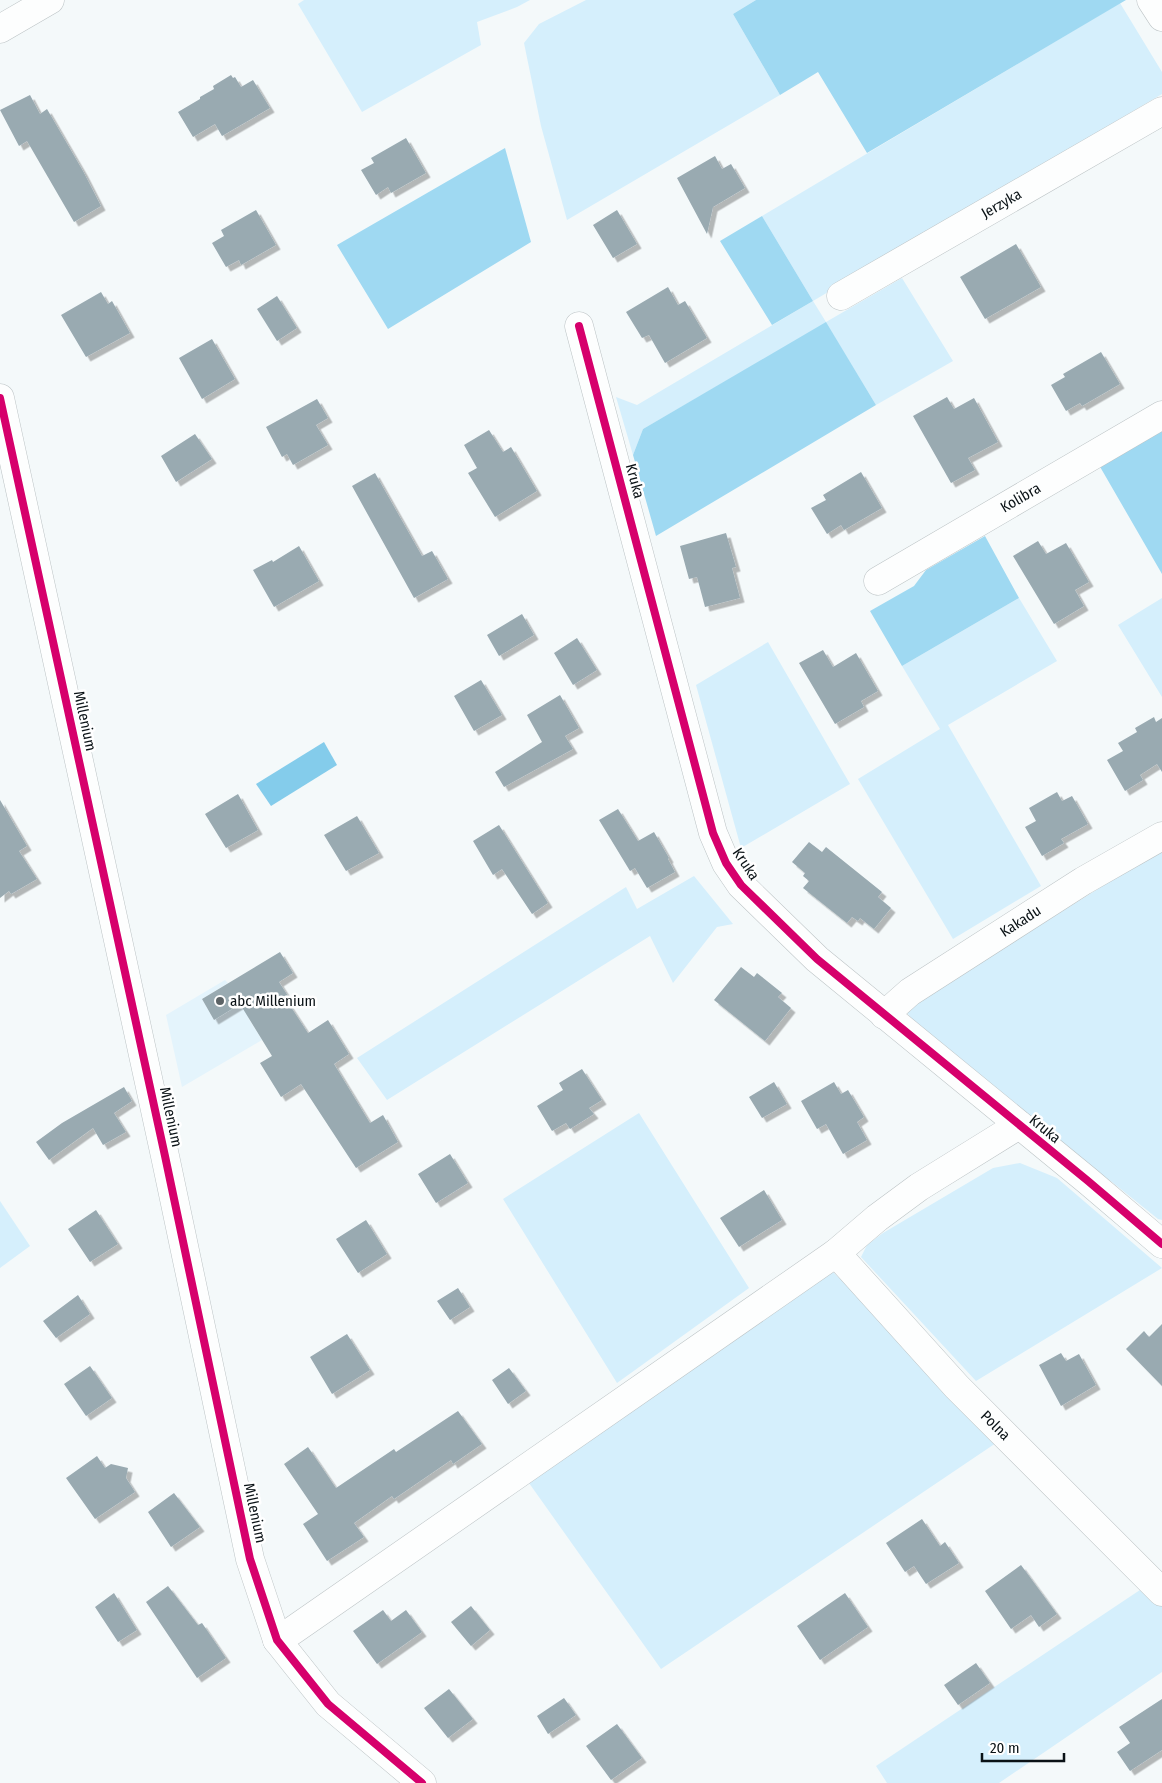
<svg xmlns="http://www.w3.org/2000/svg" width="1162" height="1783" viewBox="0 0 1162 1783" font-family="'Fira Sans Condensed',sans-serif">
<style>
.built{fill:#e4f4fc}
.green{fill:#d5effc}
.forest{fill:#9fd9f2}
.water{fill:#84cceb}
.building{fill:#99aab1;filter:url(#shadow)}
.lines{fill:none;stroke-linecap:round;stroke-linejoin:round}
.minor-casing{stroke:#bcc3c5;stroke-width:29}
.minor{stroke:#fdfefe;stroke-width:28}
.cycleway-casing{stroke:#fff;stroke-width:11}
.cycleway{stroke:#d6006c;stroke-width:8}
.poi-dot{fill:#5c6366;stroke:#fff;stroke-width:2}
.labels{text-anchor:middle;stroke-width:5;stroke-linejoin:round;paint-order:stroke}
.street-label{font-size:15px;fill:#0a1216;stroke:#fff}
.poi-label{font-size:15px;fill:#0a1216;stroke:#fff;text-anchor:start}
</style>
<defs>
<filter id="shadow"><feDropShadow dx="4.5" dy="4.5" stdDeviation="0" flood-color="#0004"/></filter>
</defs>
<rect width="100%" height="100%" fill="#f4f9fa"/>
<!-- built -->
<path class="built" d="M 225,980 L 228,983 L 202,999 L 214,1020 L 243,1002 L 249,1019 L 262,1040 L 182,1087 L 166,1015 Z"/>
<!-- green -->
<path class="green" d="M 304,0 L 530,0 L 517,7 L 477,22 L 481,45 L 362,112 L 298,4 Z
M 586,0 L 756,0 L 733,14 L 780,95 L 567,220 L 541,126 L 524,43 L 539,24 Z
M 1120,3 L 1162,72 L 1162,94 L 813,301 L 826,322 L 902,278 L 953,361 L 876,405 L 826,323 L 643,429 L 633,455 L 616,397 L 637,405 L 813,301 L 762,216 Z
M 1019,598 L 1057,661 L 948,725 L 1041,886 L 953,939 L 858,779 L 940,729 L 902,666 Z
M 1162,598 L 1162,697 L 1118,625 Z
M 768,642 L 850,784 L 741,848 L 696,685 Z
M 1162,849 L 1162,1220 L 1158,1219 L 1112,1182 L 1034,1128 L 915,1026 L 907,1012 L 933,992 Z
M 694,876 L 733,924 L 717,927 L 673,983 L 650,936 L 387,1100 L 357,1058 L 626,887 L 637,909 Z
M 639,1113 L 749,1288 L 617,1383 L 503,1199 Z
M 1020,1163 L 1057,1178 L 1162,1268 L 976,1381 L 861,1257 L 867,1245 L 883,1233 L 993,1168 Z
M 0,1201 L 30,1246 L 0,1268 Z
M 833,1272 L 906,1344 L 996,1443 L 661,1669 L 529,1483 Z
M 1143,1588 L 1162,1606 L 1162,1672 L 999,1783 L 887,1783 L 876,1766 Z"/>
<!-- forest -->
<path class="forest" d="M 756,0 L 1126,0 L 867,153 L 818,72 L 780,95 L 733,14 Z
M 505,148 L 531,242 L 388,329 L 337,245 Z
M 762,216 L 813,301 L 772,325 L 720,241 Z
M 826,322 L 876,405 L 656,536 L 633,455 L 643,429 Z
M 1162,430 L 1162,574 L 1099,465 Z
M 985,536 L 1019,598 L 902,666 L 870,611 L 914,586 L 926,570 Z"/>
<!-- water -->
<path class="water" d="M 324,742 L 337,765 L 271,806 L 256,784 Z"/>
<!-- building -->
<path class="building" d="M 231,75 L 233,78 L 235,77 L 241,87 L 253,80 L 270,108 L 222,136 L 215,124 L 193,137 L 178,112 L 200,99 L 200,97 L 214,89 L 213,86 Z
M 30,95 L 40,114 L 47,109 L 83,171 L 101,206 L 74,222 L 27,141 L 19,146 L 0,110 Z
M 406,138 L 426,173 L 391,193 L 388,187 L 376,195 L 361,170 L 374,163 L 371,158 Z
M 715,156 L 722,169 L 731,164 L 745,188 L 713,207 L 707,234 L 677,178 Z
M 256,210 L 276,245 L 241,265 L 239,260 L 226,267 L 212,243 L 224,236 L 221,230 Z
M 617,210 L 637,244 L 613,258 L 593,225 Z
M 1016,244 L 1041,287 L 985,319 L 960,277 Z
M 668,287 L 678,305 L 685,301 L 707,338 L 665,363 L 649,335 L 642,338 L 626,312 Z
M 101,292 L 108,304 L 112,301 L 130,333 L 86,357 L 61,315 Z
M 277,296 L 297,328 L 277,341 L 257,309 Z
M 212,339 L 235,379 L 202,399 L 179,358 Z
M 1101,352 L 1120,384 L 1082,406 L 1080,403 L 1066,411 L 1051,385 L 1065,377 L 1063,374 Z
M 947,397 L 954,409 L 974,398 L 998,442 L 968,458 L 975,470 L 951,483 L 913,416 Z
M 317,399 L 328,418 L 316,425 L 328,445 L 293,465 L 287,454 L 282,457 L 266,427 Z
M 489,430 L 503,452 L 511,447 L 537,491 L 495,517 L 468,473 L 477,468 L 464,445 Z
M 195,434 L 212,459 L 176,482 L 161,456 Z
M 861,472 L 882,508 L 844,530 L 841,525 L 827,534 L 811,508 L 826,500 L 823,495 Z
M 375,473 L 422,556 L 432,551 L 448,579 L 414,598 L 352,486 Z
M 726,533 L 736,567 L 732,568 L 740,598 L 705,607 L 697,577 L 689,579 L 680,546 Z
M 1038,541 L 1046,554 L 1066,543 L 1089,582 L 1075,590 L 1084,606 L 1054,624 L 1013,556 Z
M 299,546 L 319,581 L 274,607 L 253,570 L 272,560 L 273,562 Z
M 522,614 L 534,635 L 499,656 L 487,635 Z
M 577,638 L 597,670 L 573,685 L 554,653 Z
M 823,650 L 833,667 L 856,653 L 878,691 L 861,701 L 864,707 L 835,724 L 799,663 Z
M 481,680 L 502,715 L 474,731 L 454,696 Z
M 560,695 L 579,728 L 565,736 L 573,749 L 504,787 L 495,772 L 542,742 L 527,715 Z
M 1154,717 L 1156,722 L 1162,718 L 1162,772 L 1157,764 L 1140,775 L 1143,780 L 1125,791 L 1107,760 L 1123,751 L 1118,743 L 1137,732 L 1135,728 Z
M 1057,792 L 1062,801 L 1072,796 L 1088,824 L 1061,839 L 1064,843 L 1042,856 L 1025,827 L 1036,821 L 1029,808 Z
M 238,794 L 258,830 L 226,848 L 205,814 Z
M 0,800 L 27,846 L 19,851 L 37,879 L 11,894 L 9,891 L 0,898 Z
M 618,809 L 638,841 L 654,832 L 669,858 L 668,859 L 675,872 L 647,888 L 635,868 L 630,871 L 599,820 Z
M 357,816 L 379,853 L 346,871 L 324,835 Z
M 499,825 L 548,903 L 532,914 L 502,869 L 493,875 L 473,841 Z
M 809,842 L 822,852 L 826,847 L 882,892 L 878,897 L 891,908 L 874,929 L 860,918 L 858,921 L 852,917 L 847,923 L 803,888 L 809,881 L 803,876 L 805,873 L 792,862 Z
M 280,952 L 293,973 L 279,982 L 288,996 L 285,998 L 308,1033 L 328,1020 L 349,1054 L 334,1064 L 370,1123 L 383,1115 L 398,1142 L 356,1168 L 301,1084 L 281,1097 L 260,1063 L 272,1056 L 240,1004 L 214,1020 L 202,999 Z
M 741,967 L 754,977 L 757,973 L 782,993 L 778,997 L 791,1008 L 765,1041 L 714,1000 Z
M 582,1069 L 602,1100 L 589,1108 L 594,1114 L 570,1129 L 566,1123 L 552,1131 L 537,1106 L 563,1090 L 559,1083 Z
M 774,1082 L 787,1104 L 762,1118 L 749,1097 Z
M 834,1082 L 841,1094 L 848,1090 L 864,1117 L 857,1122 L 867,1140 L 843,1154 L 826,1124 L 817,1129 L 801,1101 Z
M 124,1087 L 132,1101 L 114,1113 L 126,1132 L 103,1145 L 93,1128 L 49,1160 L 36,1142 L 62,1123 Z
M 450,1154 L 468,1183 L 436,1203 L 418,1174 Z
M 764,1190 L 782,1220 L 739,1247 L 720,1218 Z
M 96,1210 L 118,1244 L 90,1262 L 68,1229 Z
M 366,1220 L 387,1254 L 358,1273 L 336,1239 Z
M 458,1288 L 470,1307 L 450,1320 L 437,1301 Z
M 78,1295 L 90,1314 L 56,1338 L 43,1321 Z
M 1162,1324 L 1162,1386 L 1126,1349 L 1144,1331 L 1149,1337 Z
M 347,1334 L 370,1370 L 332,1394 L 310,1357 Z
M 1061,1353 L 1066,1361 L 1079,1354 L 1096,1385 L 1061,1406 L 1039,1365 Z
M 90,1366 L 112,1398 L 86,1416 L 64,1384 Z
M 509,1368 L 526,1391 L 508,1404 L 492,1380 Z
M 458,1411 L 482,1444 L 453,1464 L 451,1460 L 394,1499 L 392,1496 L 354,1523 L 364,1537 L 327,1561 L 303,1524 L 318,1514 L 284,1464 L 308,1447 L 336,1488 L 394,1449 L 396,1452 Z
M 97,1456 L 105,1468 L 111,1464 L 128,1468 L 126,1478 L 135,1492 L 95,1519 L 66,1478 Z
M 174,1493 L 200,1527 L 171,1547 L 148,1512 Z
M 922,1519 L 940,1546 L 945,1542 L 959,1563 L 926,1584 L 914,1566 L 905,1572 L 886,1543 Z
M 1021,1565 L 1057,1614 L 1039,1627 L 1031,1615 L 1011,1629 L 985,1591 Z
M 168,1586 L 198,1625 L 202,1623 L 226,1658 L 197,1678 L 146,1602 Z
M 114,1593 L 137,1630 L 118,1642 L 95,1607 Z
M 845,1593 L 868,1627 L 820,1660 L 797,1626 Z
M 471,1606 L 490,1630 L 471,1646 L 451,1622 Z
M 383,1610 L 391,1621 L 406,1610 L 422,1632 L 377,1664 L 353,1631 Z
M 976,1663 L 990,1683 L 958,1705 L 944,1685 Z
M 449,1689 L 473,1719 L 448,1738 L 424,1708 Z
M 564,1698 L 576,1715 L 548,1734 L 537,1716 Z
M 1162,1699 L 1162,1750 L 1130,1771 L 1117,1752 L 1130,1743 L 1119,1727 Z
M 617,1724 L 642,1758 L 611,1780 L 586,1746 Z"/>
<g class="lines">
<!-- minor casing -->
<g class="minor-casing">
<g id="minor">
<path d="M 1151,0 L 1162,17"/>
<path d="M 0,29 L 50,0"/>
<path id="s1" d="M 841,296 L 1162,111"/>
<path d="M 579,326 L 713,833 L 726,863 L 741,885 L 817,959 L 1088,1181 L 1162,1244"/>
<path d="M 0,398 L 165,1156 L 250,1559 L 277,1640 L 328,1704 L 422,1783"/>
<path id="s2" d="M 878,581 L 1162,415"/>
<path id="s3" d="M 884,1015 L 910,992 L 1083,881 L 1162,836"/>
<path id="s4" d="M 836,1253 L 957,1387 L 1162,1592"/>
<path d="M 277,1640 L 292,1631 L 836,1253 L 877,1218 L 919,1187 L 1019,1125"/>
</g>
</g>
<!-- minor -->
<use href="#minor" class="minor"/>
<!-- cycleway casing -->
<g class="cycleway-casing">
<path id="cycleway" d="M 579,326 L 713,833 L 726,863 L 741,885 L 817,959 L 1088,1181 L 1162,1244
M 0,398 L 165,1156 L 250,1559 L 277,1640 L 328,1704 L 422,1783"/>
</g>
<!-- cycleway -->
<use href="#cycleway" class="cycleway"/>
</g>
<!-- markers -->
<circle class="poi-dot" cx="220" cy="1001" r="5"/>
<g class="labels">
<!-- street labels -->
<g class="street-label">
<text dy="5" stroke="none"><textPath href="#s1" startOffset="185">Jerzyka</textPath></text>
<text transform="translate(635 481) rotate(75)" y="5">Kruka</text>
<text dy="5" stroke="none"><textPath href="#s2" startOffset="165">Kolibra</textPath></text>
<text transform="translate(85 721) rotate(78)" y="5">Millenium</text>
<text transform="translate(746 864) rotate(56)" y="5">Kruka</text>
<text dy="5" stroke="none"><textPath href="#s3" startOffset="166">Kakadu</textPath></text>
<text transform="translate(171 1117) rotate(78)" y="5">Millenium</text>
<text transform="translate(1045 1129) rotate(39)" y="5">Kruka</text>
<text dy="5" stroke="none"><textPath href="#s4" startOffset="235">Polna</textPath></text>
<text transform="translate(255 1513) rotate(78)" y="5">Millenium</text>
</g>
<!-- poi labels -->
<g class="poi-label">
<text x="230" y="1006">abc Millenium</text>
</g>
</g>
<!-- scale -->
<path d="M982 1753v8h82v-8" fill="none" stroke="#0a1216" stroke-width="2.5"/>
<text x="990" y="1753" font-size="15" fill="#0a1216" stroke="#ffffff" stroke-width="4" paint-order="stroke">20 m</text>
</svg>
